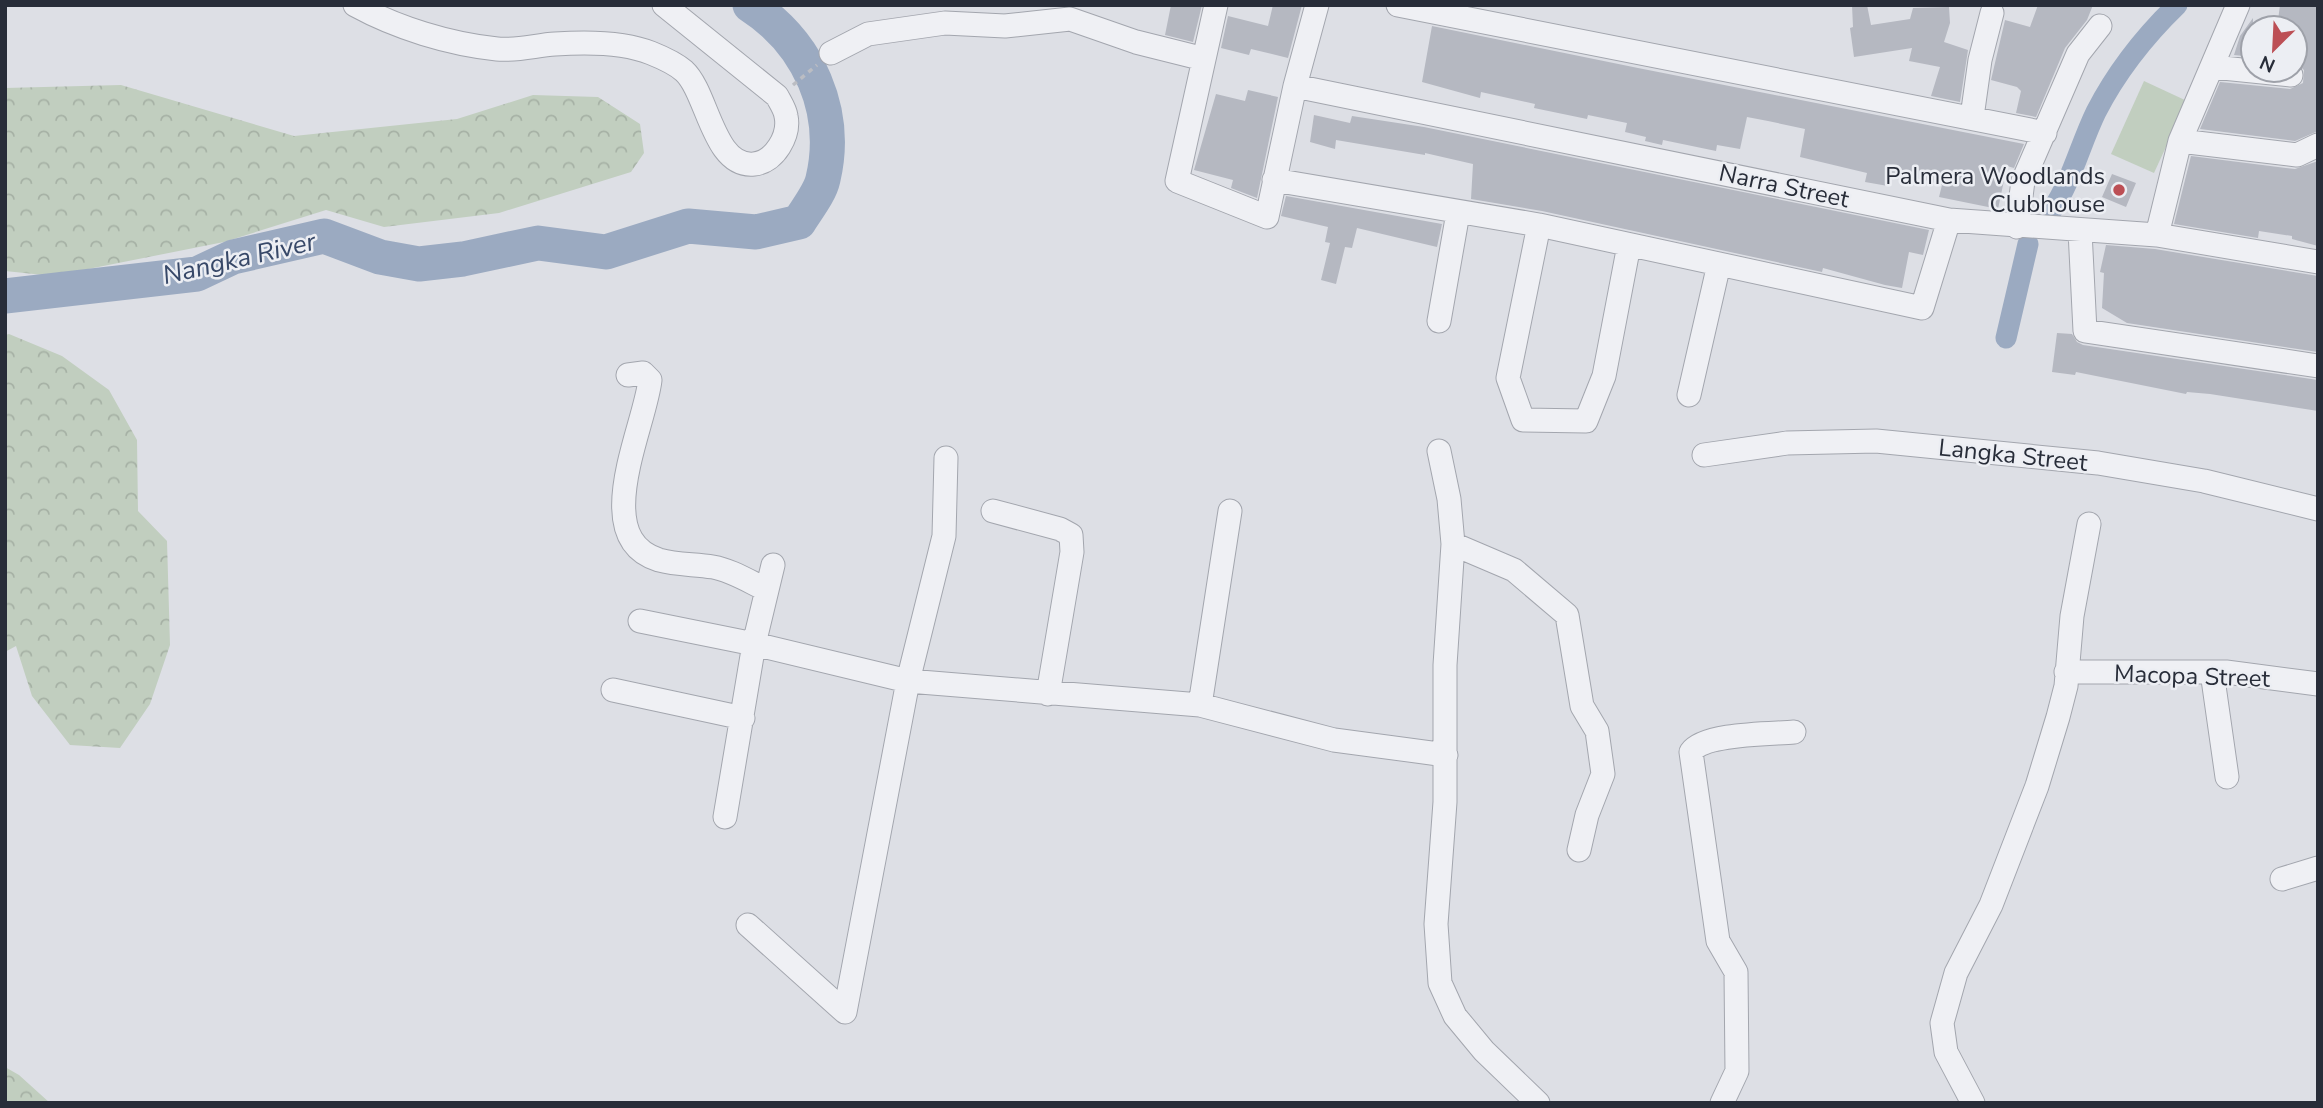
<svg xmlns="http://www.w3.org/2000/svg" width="2323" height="1108" viewBox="0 0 2323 1108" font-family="'Nunito Sans',sans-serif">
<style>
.forest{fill:url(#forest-crowns)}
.park{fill:#c1cebf}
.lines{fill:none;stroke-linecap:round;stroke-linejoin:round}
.canal{stroke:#9baac1;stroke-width:21}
.river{stroke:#9baac1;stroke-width:35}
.building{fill:#b5b8c1}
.minor-casing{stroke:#a3a6ae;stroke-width:25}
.path{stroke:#bbbdc3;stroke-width:3.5;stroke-dasharray:5 5;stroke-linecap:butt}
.minor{stroke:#eff0f4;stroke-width:23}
.poi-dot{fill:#bc4f55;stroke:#eceef3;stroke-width:2.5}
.labels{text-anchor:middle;stroke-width:5;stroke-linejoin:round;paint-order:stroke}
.poi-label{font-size:24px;fill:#282d39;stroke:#eceef3;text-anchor:end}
.street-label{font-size:24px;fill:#282d39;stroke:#eceef3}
.water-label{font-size:26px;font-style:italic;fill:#374868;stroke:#eceef3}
</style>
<defs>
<pattern id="forest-crowns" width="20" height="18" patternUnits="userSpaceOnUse" patternTransform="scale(1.75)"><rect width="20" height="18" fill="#c1cebf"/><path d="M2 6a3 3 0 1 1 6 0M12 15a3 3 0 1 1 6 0" fill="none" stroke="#a6b1a5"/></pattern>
</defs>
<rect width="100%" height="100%" fill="#dddfe5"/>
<!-- forest -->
<path class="forest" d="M 121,85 L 294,136 L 457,119 L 533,95 L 598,97 L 640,124 L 644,153 L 631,172 L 499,213 L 384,227 L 326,210 L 224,242 L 53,276 L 5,271 L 5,88 Z
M 9,334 L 62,356 L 109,390 L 137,440 L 138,511 L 167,541 L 170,645 L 150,704 L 120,748 L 70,745 L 32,696 L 16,646 L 5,652 L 5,335 Z
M 5,1067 L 19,1075 L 50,1103 L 5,1103 Z"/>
<!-- park -->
<path class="park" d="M 2144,81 L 2187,101 L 2154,173 L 2111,154 Z"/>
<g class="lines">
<!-- canal -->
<path class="canal" d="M 2052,210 C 2072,180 2080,145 2096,112 C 2116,73 2145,36 2177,5
M 2006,338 L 2028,244"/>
<!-- river -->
<path class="river" d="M 5,296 L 197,274 L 233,257 L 324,236 L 380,257 L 419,264 L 463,259 L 538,243 L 606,252 L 688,226 L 756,232 L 799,222 C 807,209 820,193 823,179 C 839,111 809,43 750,5"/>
</g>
<!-- building -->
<path class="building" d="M 1171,5 L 1202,5 L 1193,42 L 1165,35 Z
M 1273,5 L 1302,5 L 1288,58 L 1251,49 L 1249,55 L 1221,48 L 1228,16 L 1268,26 Z
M 1852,5 L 1867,5 L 1871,25 L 1910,19 L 1913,8 L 1949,7 L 1950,23 L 1944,42 L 1968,50 L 1960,102 L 1931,96 L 1940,67 L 1909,61 L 1912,48 L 1854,57 L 1850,28 L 1853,27 Z
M 2038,5 L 2093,5 L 2087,20 L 2065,48 L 2036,117 L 2016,113 L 2021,91 L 2017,87 L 1991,80 L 2005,20 L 2030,27 Z
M 2280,5 L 2318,5 L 2318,131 L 2295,141 L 2200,129 L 2220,82 L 2290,89 L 2303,83 L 2304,70 L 2295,62 L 2295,28 L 2277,28 Z
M 2253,18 L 2253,57 L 2234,55 L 2240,36 Z
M 1432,26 L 1638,68 L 2024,144 L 2014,168 L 2007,166 L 1998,209 L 1939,197 L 1942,185 L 1925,180 L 1891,173 L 1888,186 L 1865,182 L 1867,173 L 1800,157 L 1805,129 L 1768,121 L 1747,117 L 1740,149 L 1717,145 L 1716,151 L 1663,140 L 1662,145 L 1645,141 L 1646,137 L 1625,132 L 1627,123 L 1588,115 L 1587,119 L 1534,108 L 1535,104 L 1481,92 L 1480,98 L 1422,82 Z
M 1248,90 L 1278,97 L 1257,198 L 1231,188 L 1233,180 L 1194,170 L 1216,94 L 1245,101 Z
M 1314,115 L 1350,123 L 1352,116 L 1424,127 L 1929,230 L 1923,255 L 1909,252 L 1902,288 L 1885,285 L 1823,268 L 1822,272 L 1542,211 L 1471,199 L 1473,164 L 1425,153 L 1425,155 L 1336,140 L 1335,149 L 1310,142 Z
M 2191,156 L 2295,169 L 2318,161 L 2318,246 L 2292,239 L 2292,236 L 2259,231 L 2258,238 L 2174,224 Z
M 2112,174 L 2136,183 L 2126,207 L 2102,197 Z
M 1286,196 L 1442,224 L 1437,247 L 1357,228 L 1352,248 L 1345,247 L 1336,284 L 1321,280 L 1330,243 L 1325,242 L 1328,227 L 1281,216 Z
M 2106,245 L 2155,249 L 2318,276 L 2318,352 L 2127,323 L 2102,308 L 2104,273 L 2100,272 Z
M 2057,333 L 2072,334 L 2077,342 L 2083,345 L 2318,380 L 2318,411 L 2210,394 L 2187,392 L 2186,394 L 2076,372 L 2075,375 L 2052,372 Z"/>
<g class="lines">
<!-- minor casing -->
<g class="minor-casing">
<path id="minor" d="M 355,5 C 397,28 449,44 497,49 C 516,51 537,45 555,44 C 584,42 624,42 651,53 C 661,57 676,64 684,71 C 708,93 713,168 754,164 C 775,162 790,135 786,116 C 785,109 780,102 777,96 L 664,5
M 1216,5 L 1177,181 L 1267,217 L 1295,86 L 1317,5
M 1398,5 L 2045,133
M 831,53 L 868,34 L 945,23 L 1005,26 L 1070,19 L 1136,42 L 1204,59
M 2213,67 L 2291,75
M 1295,86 L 1949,220 L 2157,235 L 2318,262
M 1972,117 L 1980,60 L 1992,13
M 2180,141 L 2297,155 L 2318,145
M 1274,180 L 1539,225 L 1922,308 L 1949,220
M 1539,225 L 1508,378 L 1523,420 L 1586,421 L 1604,376 L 1629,245
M 2017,227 L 2023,181 L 2078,54 L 2100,26
M 2080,231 L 2085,331 L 2318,366
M 2157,235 L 2180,141 L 2238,5
M 1439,321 L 1458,213
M 628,375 L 643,373 L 650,380 C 645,427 588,538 659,560 C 677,565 695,564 713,567 C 731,570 750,582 767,590
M 1689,395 L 1719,264
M 1439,451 L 1449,499 L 1453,544 L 1445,665 L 1445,802 L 1436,924 L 1440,983 L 1455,1016 L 1484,1051 L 1538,1103
M 1704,455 L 1787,443 L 1876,441 L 2098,463 L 2204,481 L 2318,509
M 993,511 L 1060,529 L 1071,535 L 1072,552 L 1048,694
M 1453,544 L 1514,570 L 1567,615 L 1582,706 L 1597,731 L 1603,774 L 1587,815 L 1579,850
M 640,621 L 754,644 L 773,565
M 2066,672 L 2226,672 L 2318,684
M 2212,672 L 2227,777
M 613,690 L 743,718
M 1200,705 L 1230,511
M 725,817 L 754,644 L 908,681 L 1200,705 L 1334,740 L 1446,755
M 2282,879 L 2318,868
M 748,925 L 845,1012 L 908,681 L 944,536 L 946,458
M 1722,1103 L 1737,1071 L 1736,972 L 1718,941 L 1691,752 C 1704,733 1771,734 1794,732
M 1973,1103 L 1946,1052 L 1942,1023 L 1956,973 L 1991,905 L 2037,786 L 2058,717 L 2066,686 L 2072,616 L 2089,524"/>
</g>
<!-- path -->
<path class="path" d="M 793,85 L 817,65"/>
<!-- minor -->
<use href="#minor" class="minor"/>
</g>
<!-- markers -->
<circle class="poi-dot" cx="2119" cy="190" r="7"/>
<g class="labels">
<!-- poi labels -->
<g class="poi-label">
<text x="2105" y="184">Palmera Woodlands<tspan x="2105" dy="28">Clubhouse</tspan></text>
</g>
<!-- street labels -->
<g class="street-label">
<text transform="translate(1784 186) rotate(12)" y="8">Narra Street</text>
<text transform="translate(2013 455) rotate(6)" y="8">Langka Street</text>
<text transform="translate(2192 676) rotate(2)" y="8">Macopa Street</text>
</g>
<!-- water labels -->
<g class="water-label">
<text transform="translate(239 258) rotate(-13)" y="9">Nangka River</text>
</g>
</g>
<!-- border -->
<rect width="2323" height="1108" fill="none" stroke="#282d39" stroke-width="14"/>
<!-- north arrow -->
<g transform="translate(2274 49) rotate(204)"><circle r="33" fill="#eceef3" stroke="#9ea1a9" stroke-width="2"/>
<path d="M0-5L12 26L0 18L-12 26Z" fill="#bc4f55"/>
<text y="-10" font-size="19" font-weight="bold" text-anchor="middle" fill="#282d39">N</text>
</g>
</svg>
